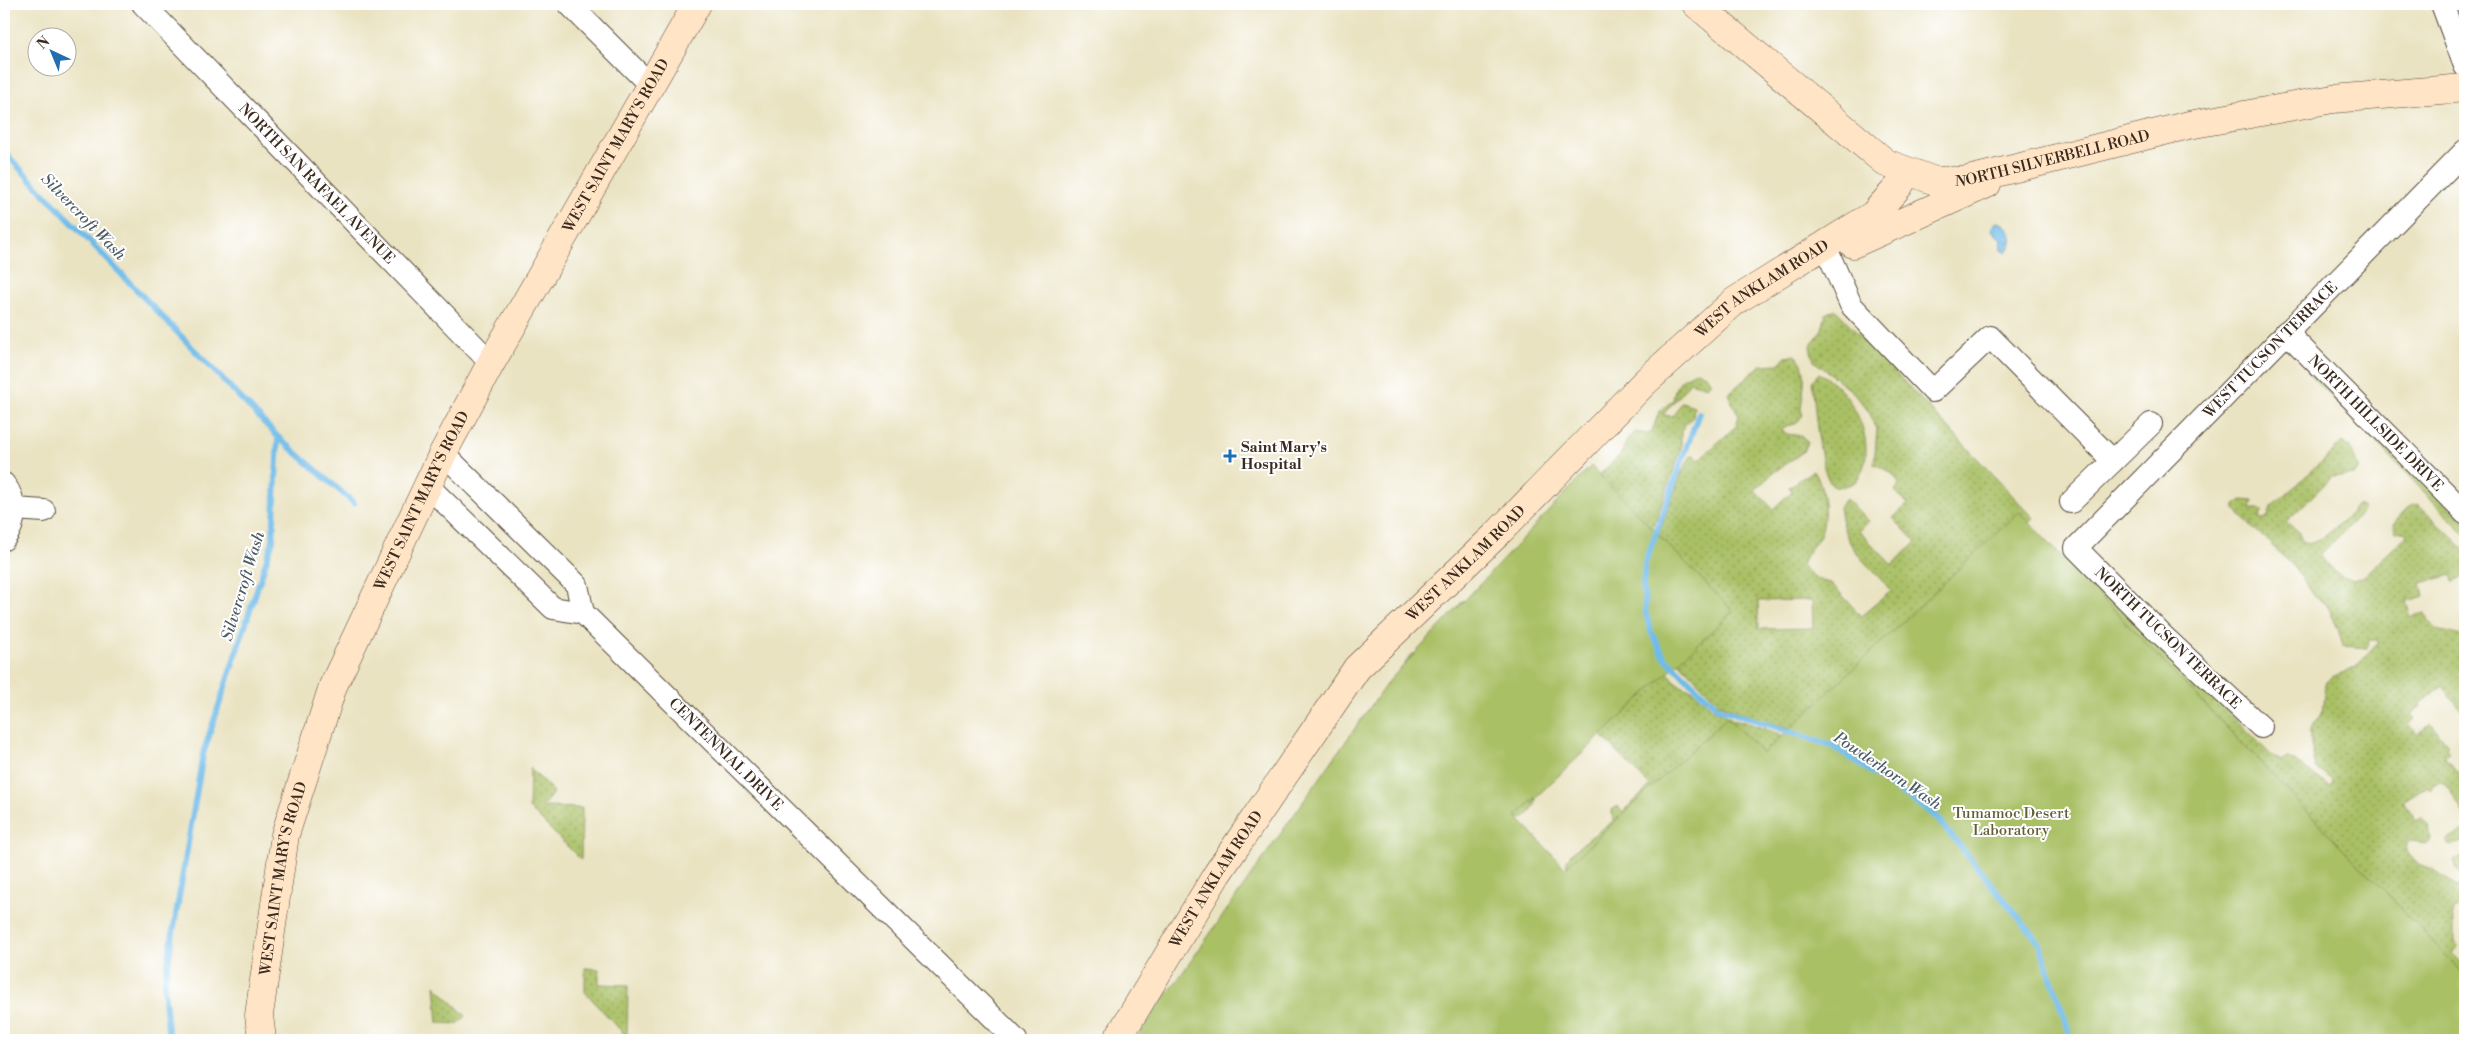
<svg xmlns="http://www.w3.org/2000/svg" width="2469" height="1044" viewBox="0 0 2469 1044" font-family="'Libre Bodoni',serif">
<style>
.grass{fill:url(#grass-dots);stroke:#727542;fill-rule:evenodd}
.park{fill:#a9c065;stroke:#727542}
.water{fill:url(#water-ripples);stroke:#567384}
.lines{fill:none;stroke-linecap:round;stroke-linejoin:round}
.stream{stroke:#70bce9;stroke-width:6}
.street-casing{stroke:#554637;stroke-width:24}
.secondary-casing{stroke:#554637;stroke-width:29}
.street{stroke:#fff;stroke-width:22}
.secondary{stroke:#ffe4c6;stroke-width:28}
.poi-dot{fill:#1f6fb2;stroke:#fff;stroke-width:2}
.labels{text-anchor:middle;stroke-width:4;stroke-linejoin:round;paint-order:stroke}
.street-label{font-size:15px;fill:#3b2a1e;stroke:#fff}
.poi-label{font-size:15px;font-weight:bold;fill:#3b2a1e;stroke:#fff;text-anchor:start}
.park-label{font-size:15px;fill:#625e37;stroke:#fff}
.water-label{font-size:16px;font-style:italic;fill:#4e5d65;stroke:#fff}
</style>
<defs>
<pattern id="grass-dots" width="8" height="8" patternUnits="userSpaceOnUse" patternTransform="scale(1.25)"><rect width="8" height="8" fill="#a9c065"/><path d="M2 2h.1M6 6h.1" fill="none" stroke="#8b9c53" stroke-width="1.8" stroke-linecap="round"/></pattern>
<pattern id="water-ripples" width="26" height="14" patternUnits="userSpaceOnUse" patternTransform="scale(1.25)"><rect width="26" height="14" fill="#70bce9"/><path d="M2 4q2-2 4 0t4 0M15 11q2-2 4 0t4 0" fill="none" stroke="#5d99bc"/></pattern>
</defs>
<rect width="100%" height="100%" fill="#fff"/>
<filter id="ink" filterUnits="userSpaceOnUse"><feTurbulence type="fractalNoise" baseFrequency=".02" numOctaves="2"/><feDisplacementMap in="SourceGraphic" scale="10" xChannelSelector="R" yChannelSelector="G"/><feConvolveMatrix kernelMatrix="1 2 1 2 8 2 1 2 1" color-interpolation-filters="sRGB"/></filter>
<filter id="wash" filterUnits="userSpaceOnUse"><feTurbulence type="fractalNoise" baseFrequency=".0096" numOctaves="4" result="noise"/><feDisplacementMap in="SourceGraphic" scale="20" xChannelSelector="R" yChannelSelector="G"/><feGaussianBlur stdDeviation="1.12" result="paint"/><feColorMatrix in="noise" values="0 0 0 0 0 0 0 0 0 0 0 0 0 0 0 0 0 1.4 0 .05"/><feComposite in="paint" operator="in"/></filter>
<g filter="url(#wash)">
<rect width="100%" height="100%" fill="#eae3c2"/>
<!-- grass -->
<path class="grass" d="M 1835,309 L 2034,518 L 2020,531 L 2060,566 L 2073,552 L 2271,755 L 2281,761 L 2287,758 L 2293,760 L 2330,787 L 2333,783 L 2332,779 L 2316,768 L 2311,745 L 2311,728 L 2322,714 L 2325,684 L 2332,677 L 2355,668 L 2378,643 L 2377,640 L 2369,640 L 2367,648 L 2343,646 L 2338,629 L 2328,606 L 2315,597 L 2295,568 L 2235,510 L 2235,505 L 2242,500 L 2253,501 L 2251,509 L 2261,509 L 2262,511 L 2259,519 L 2263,520 L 2268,516 L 2271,508 L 2343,442 L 2351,450 L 2359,468 L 2354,475 L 2332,477 L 2286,522 L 2298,531 L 2302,541 L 2308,544 C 2328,539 2344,518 2358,505 L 2364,508 L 2362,513 L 2321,554 C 2325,567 2341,577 2353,580 L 2364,576 L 2405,537 L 2407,533 L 2404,531 L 2396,532 L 2393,524 L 2410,506 L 2417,504 L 2461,546 L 2465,553 L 2465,577 L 2452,581 L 2451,575 L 2421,583 L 2424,596 L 2406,601 L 2411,617 L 2425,613 C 2430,632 2449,632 2465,637 L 2465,714 L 2443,686 L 2420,704 L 2421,706 L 2411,714 L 2415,719 L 2409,724 L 2418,734 L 2431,724 L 2448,745 L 2446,747 L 2449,752 L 2444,756 L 2457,773 L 2465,767 L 2465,817 L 2449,789 L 2441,781 L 2434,783 L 2430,789 L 2428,786 L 2403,802 L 2415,820 L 2421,817 L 2428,825 L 2430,840 L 2427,843 L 2411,841 L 2407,844 L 2406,853 L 2418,864 L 2432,869 L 2465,892 L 2465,902 L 2453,910 L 2452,915 L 2454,922 L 2454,942 L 2458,946 L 2452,953 L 2465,966 L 2465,1040 L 1568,873 C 1567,870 1566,865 1567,861 C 1571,849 1602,830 1613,821 L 1612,810 L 1617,806 L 1623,812 L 1650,786 L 1601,735 L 1536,796 C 1537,808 1527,818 1517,820 L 1392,682 L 1411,655 L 1423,650 L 1452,617 L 1462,601 L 1471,600 L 1621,454 L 1628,438 L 1636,432 L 1648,434 L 1652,431 L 1659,412 L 1673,400 L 1675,389 L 1681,380 L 1697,371 L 1707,376 L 1711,383 L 1707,387 L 1690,382 L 1663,415 L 1673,416 L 1682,402 L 1694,406 L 1693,417 L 1685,424 L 1681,431 L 1681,450 L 1642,558 L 1665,669 L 1677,683 L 1694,691 L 1711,707 L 1735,721 L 1745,722 L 1799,741 L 1803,732 L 1761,720 L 1719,704 L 1670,652 L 1648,561 L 1682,472 L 1692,454 L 1699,460 L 1736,426 L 1739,416 L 1728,394 L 1761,365 L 1778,364 L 1786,357 L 1794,355 C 1811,364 1802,394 1801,410 L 1803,415 L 1796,424 L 1786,426 L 1782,430 L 1787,434 L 1802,436 L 1807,442 L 1803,452 L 1774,472 L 1755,490 L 1773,509 L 1792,491 L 1789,487 L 1812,471 L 1816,473 C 1824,490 1828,517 1820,535 C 1814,547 1806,551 1802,565 L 1812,577 L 1832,584 L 1861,616 L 1891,591 C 1865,559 1845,552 1839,507 L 1846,499 L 1869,521 L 1859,531 L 1892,565 L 1916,542 L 1893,518 L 1908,504 L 1895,491 L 1899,485 C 1896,473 1886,469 1874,464 L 1877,430 L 1869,412 L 1853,392 L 1814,361 L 1810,347 L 1822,329 L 1826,314 ZM 1812,600 L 1813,628 L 1759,629 L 1758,601 Z
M 2305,364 L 2465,521 L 2465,534 L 2307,372 Z
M 1819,373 C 1853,390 1883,449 1855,482 C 1848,486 1835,490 1830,482 C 1818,463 1815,405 1812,381 Z
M 530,768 L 554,792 L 542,807 L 582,808 L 581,860 L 529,808 Z
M 2465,829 L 2465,842 L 2452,846 L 2448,845 L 2447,841 Z
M 2465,856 L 2465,879 L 2455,867 L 2454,860 Z
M 585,968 L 599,969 L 599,984 L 628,985 L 627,1037 L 585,992 Z
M 435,985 L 466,1016 L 458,1024 L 438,1023 Z"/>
<!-- park -->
<path class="park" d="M 1591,466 L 1733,611 L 1516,816 L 1565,868 L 1727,717 L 1763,754 L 2019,512 L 2465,975 L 2465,1040 L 1135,1040 L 1387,683 Z"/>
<!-- water -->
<path class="water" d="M 1997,222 C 2012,225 2015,242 2007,252 L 2001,249 L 2001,239 L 1991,230 L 1993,225 Z"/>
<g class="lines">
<!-- stream -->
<path class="stream" d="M 4,152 L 278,437 L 273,540 L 203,754 L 164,986 L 169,1040
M 1699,413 L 1645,563 L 1643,585 L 1646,614 L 1651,632 L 1665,658 L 1718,708 L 1833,746 L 1935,816 L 2039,942 L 2072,1040
M 278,437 L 354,503"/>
</g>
</g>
<g filter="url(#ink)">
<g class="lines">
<!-- street casing -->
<g class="street-casing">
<g id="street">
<path id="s1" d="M 143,4 L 491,363"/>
<path d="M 569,4 L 649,84"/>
<path d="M 2442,4 L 2465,66"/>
<path d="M 1825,246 L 1851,305 L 1933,391 L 1990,337 L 2113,461"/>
<path id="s2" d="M 2286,332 L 2465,513"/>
<path d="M 443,453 L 577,585 L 583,613"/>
<path d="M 4,484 C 17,500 17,523 4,539"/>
<path id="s3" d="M 428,486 L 553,608 L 583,613 L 1016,1040"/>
<path d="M 2071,502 L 2151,424"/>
<path d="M 14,509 L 44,511"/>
<path id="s4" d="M 2261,727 L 2161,634 L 2076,548 L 2465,151"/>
</g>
</g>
<!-- secondary casing -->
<g class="secondary-casing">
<g id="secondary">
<path id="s5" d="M 1696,4 L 1886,163 L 1935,181 L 1964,181 L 2189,125 L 2333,99 L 2465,88"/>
<path d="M 1853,244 L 1987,184"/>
<path id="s6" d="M 262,1040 L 259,1015 L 285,835 L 333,686 L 443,453 L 491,363 L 697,4"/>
<path id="s7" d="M 1117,1040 L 1217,874 L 1357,668 L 1496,535 L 1645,382 L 1735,301 L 1873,215 L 1899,186 L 1907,172"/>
</g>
</g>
<!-- street -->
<use href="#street" class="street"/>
<!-- secondary -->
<use href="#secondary" class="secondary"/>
</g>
</g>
<!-- markers -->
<path class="poi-dot" d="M1227.5 448.5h5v5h5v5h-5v5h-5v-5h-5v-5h5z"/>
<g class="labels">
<!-- street labels -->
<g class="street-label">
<text dy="5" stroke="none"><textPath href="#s6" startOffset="974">WEST SAINT MARY'S ROAD</textPath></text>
<text dy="5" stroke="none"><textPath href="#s5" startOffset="420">NORTH SILVERBELL ROAD</textPath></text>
<text dy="5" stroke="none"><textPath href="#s1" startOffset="250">NORTH SAN RAFAEL AVENUE</textPath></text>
<text dy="5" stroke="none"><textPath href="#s7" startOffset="999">WEST ANKLAM ROAD</textPath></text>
<text dy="5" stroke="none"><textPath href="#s4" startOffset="535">WEST TUCSON TERRACE</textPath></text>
<text dy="5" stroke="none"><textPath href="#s2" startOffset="128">NORTH HILLSIDE DRIVE</textPath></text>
<text dy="5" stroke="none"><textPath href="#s6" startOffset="569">WEST SAINT MARY'S ROAD</textPath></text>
<text dy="5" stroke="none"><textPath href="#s7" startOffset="594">WEST ANKLAM ROAD</textPath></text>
<text transform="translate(2168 638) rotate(44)" y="5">NORTH TUCSON TERRACE</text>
<text dy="5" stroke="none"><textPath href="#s3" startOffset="406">CENTENNIAL DRIVE</textPath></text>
<text dy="5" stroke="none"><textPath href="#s6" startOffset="164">WEST SAINT MARY'S ROAD</textPath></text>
<text dy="5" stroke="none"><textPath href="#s7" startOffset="189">WEST ANKLAM ROAD</textPath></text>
</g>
<!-- poi labels -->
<g class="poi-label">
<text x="1241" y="452">Saint Mary's<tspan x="1241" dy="17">Hospital</tspan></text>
</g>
<!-- park labels -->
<g class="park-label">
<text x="2011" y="818">Tumamoc Desert<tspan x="2011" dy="17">Laboratory</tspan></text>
</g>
<!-- water labels -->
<g class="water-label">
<text transform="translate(84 216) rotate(46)" y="6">Silvercroft Wash</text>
<text transform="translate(242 586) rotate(-73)" y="6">Silvercroft Wash</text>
<text transform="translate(1888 770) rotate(34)" y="6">Powderhorn Wash</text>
</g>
</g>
<!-- margin -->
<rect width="2469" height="1044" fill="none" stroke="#fff" stroke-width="20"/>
<!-- north arrow -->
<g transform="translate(52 52) rotate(316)"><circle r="24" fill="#ffffff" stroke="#b1aaa5"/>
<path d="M0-4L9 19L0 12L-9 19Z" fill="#1f6fb2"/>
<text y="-8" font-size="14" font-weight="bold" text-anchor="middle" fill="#3b2a1e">N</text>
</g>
</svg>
